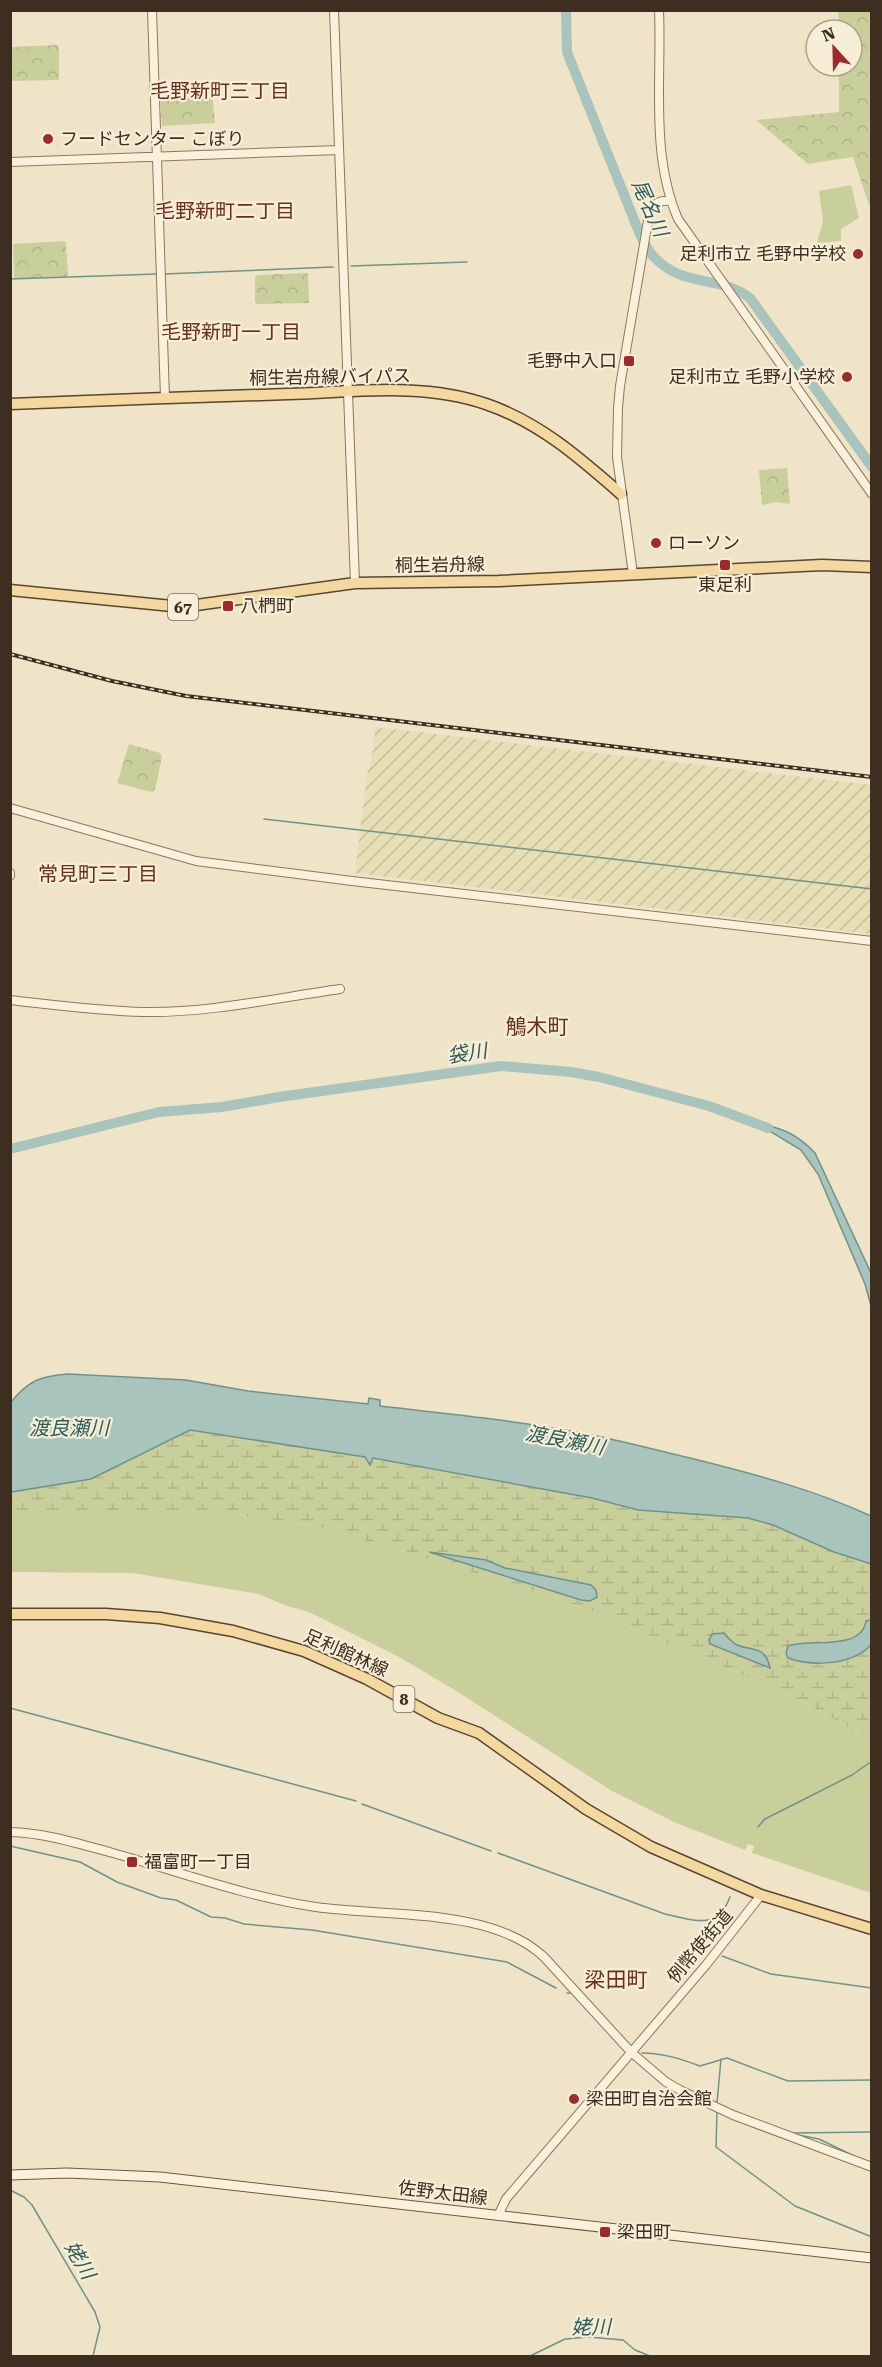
<svg xmlns="http://www.w3.org/2000/svg" width="882" height="2367" viewBox="0 0 882 2367" font-family="'Roboto Serif','Noto Sans JP',serif">
<style>
.farmland{fill:url(#farmland-furrows)}
.grass{fill:#c9cf9b}
.forest{fill:url(#forest-crowns)}
.wetland{fill:url(#wetland-marsh)}
.water{fill:#a9c4bc;stroke:#6f938a;stroke-width:1.5}
.lines{fill:none;stroke-linecap:round;stroke-linejoin:round}
.stream{stroke:#6f938a;stroke-width:1.5}
.river{stroke:#a9c4bc;stroke-width:10}
.tertiary-casing{stroke:#8d765c;stroke-width:10}
.secondary-casing{stroke:#6f573f;stroke-width:11}
.primary-casing{stroke:#5b4430;stroke-width:13}
.tertiary{stroke:#faf1dc;stroke-width:8}
.secondary{stroke:#faf1dc;stroke-width:9}
.primary{stroke:#f3d9a0;stroke-width:10}
.rail-casing{stroke:#3d2e20;stroke-width:4}
.rail{stroke:#f7eed8;stroke-width:1.5;stroke-dasharray:4.5;stroke-linecap:butt}
.poi-dot{fill:#9e2a2b;stroke:#f7eed8;stroke-width:2}
.labels{text-anchor:middle;stroke-width:4.5;stroke-linejoin:round;paint-order:stroke}
.shield{fill:#f7eed8;stroke:#756857;stroke-width:1.5}
.shield-label{font-size:16px;font-weight:bold;fill:#3d2e20}
.poi-label{font-size:18px;fill:#3d2e20;stroke:#f7eed8;text-anchor:start}
.street-label{font-size:18px;fill:#3d2e20;stroke:#f7eed8}
.neighbourhood-label{font-size:20px;fill:#6b2e1e;stroke:#f7eed8}
.water-label{font-size:20px;font-style:italic;fill:#2f5d5a;stroke:#f7eed8}
.quarter-label{font-size:21px;fill:#6b2e1e;stroke:#f7eed8}
</style>
<defs>
<pattern id="farmland-furrows" width="10" height="10" patternUnits="userSpaceOnUse" patternTransform="scale(1.5)"><rect width="10" height="10" fill="#e6deb5"/><path d="M-1 1l2-2M0 10L10 0M9 11l2-2" fill="none" stroke="#c6bf9b"/></pattern>
<pattern id="forest-crowns" width="20" height="18" patternUnits="userSpaceOnUse" patternTransform="scale(1.5)"><rect width="20" height="18" fill="#c9cf9b"/><path d="M2 6a3 3 0 1 1 6 0M12 15a3 3 0 1 1 6 0" fill="none" stroke="#aeb285"/></pattern>
<pattern id="wetland-marsh" width="20" height="14" patternUnits="userSpaceOnUse" patternTransform="scale(1.5)"><rect width="20" height="14" fill="#c9cf9b"/><path d="M1 5h8M5 5V1M11 12h8M15 12V8" fill="none" stroke="#aeb285"/></pattern>
</defs>
<rect width="100%" height="100%" fill="#f0e4c8"/>
<!-- farmland -->
<path class="farmland" d="M 376,727 L 871,785 L 871,934 L 355,873 L 367,774 L 370,767 Z"/>
<!-- grass -->
<path class="grass" d="M 851,185 L 859,218 L 841,229 L 841,241 L 817,243 L 823,221 L 819,191 Z
M 142,1510 L 220,1512 L 317,1526 L 520,1587 L 592,1611 L 798,1699 L 871,1740 L 871,1893 L 752,1853 L 754,1846 L 748,1844 L 745,1850 L 674,1822 L 612,1791 L 458,1692 L 401,1658 L 309,1612 L 284,1605 L 259,1594 L 132,1573 L 11,1572 L 10,1511 Z"/>
<!-- forest -->
<path class="forest" d="M 838,11 L 871,11 L 872,204 L 869,205 L 853,157 L 808,164 L 756,120 L 839,112 L 839,66 L 852,66 L 852,30 L 839,30 Z
M 57,45 L 59,47 L 59,80 L 11,81 L 11,47 Z
M 212,92 L 215,123 L 162,126 L 160,94 Z
M 64,241 L 66,243 L 68,275 L 65,278 L 14,278 L 13,244 Z
M 308,273 L 309,303 L 257,304 L 255,302 L 255,278 L 257,275 Z
M 787,468 L 790,504 L 776,502 L 762,505 L 759,470 Z
M 129,744 L 160,753 L 162,757 L 155,790 L 151,792 L 117,783 Z"/>
<!-- wetland -->
<path class="wetland" d="M 190,1430 L 366,1457 L 370,1465 L 372,1458 L 592,1498 L 638,1510 L 748,1518 L 773,1525 L 834,1552 L 871,1564 L 871,1740 L 798,1699 L 592,1611 L 520,1587 L 317,1526 L 220,1512 L 11,1511 L 11,1492 L 91,1479 Z"/>
<!-- water -->
<path class="water" d="M 755,1122 C 782,1129 795,1132 815,1153 L 871,1273 L 871,1306 L 865,1284 L 818,1174 L 801,1150 Z
M 68,1374 L 186,1380 L 248,1391 L 368,1404 L 369,1398 L 380,1400 L 380,1406 C 450,1414 522,1421 592,1435 C 626,1442 660,1451 694,1459 C 754,1474 815,1490 871,1516 L 871,1564 L 834,1552 L 773,1525 L 748,1518 L 638,1510 L 592,1498 L 373,1458 L 370,1465 L 365,1457 L 190,1430 L 91,1479 L 11,1492 L 11,1402 C 29,1380 41,1376 68,1374 Z
M 429,1552 L 486,1560 L 505,1568 L 591,1585 L 596,1590 L 597,1597 L 590,1601 L 581,1600 Z
M 871,1620 L 871,1645 C 852,1665 813,1667 788,1658 L 786,1653 L 788,1646 C 809,1638 861,1652 866,1621 Z
M 724,1633 C 727,1637 731,1641 735,1644 C 751,1652 765,1644 770,1668 L 710,1644 L 709,1640 L 712,1634 Z"/>
<g class="lines">
<!-- stream -->
<path class="stream" d="M 351,266 L 467,262
M 164,274 L 333,267
M 10,279 L 157,274
M 264,819 L 872,889
M 10,1708 L 356,1801
M 362,1804 L 491,1851
M 758,1827 L 765,1819 L 852,1775 L 872,1761
M 10,1846 L 80,1862 L 117,1882 L 161,1898 L 176,1900 L 211,1917 L 225,1918 L 244,1924 L 312,1930 L 507,1962 L 556,1988
M 498,1853 L 665,1914 C 694,1920 717,1931 730,1897
M 722,1956 L 771,1974 L 872,1988
M 567,1993 L 571,1993
M 642,2053 C 663,2053 681,2059 700,2066 L 727,2058 L 788,2081 L 872,2080
M 717,2103 L 721,2059
M 717,2111 L 716,2147 L 795,2206 L 872,2237
M 791,2133 L 872,2132
M 793,2134 L 819,2139 L 858,2158
M 10,2190 L 24,2197 L 32,2205 L 95,2312 L 100,2327 L 93,2356
M 530,2356 L 565,2339 L 588,2337 L 623,2340 L 635,2350 L 650,2356"/>
<!-- river -->
<path class="river" d="M 566,10 L 567,52 L 639,232 C 643,240 647,249 653,256 C 683,289 718,274 750,298 L 872,467
M 10,1149 L 159,1112 L 222,1107 L 279,1097 L 501,1066 L 571,1072 L 599,1077 L 709,1106 L 768,1128"/>
<!-- tertiary casing -->
<g class="tertiary-casing">
<path id="tertiary" d="M 152,10 L 165,398
M 334,10 L 355,583
M 659,10 C 662,79 650,154 678,219 L 872,494
M 10,162 L 339,150
M 633,574 L 617,457 L 618,408 L 620,386 L 649,215 C 653,204 658,200 670,201
M 10,808 L 196,861 L 352,881 L 872,941
M 10,873 L 10,876
M 10,1000 C 55,1005 99,1011 144,1012 C 209,1013 276,998 340,989
M 10,1832 C 46,1833 79,1844 113,1853 C 180,1872 247,1897 316,1907 C 385,1917 491,1907 544,1957 L 631,2052 L 666,2082 L 680,2090 L 733,2115 L 872,2167
M 498,2216 L 506,2199 L 706,1965 L 761,1895"/>
</g>
<!-- secondary casing -->
<g class="secondary-casing">
<path id="secondary" d="M 10,2175 L 67,2173 L 160,2177 L 872,2258"/>
</g>
<!-- primary casing -->
<g class="primary-casing">
<path id="primary" d="M 10,404 C 103,400 195,397 288,394 C 353,392 423,382 486,404 C 539,422 580,458 621,494
M 10,590 L 182,607 L 355,583 L 499,581 L 822,565 L 872,567
M 10,1614 L 106,1614 L 160,1618 L 233,1631 L 304,1651 L 367,1679 L 438,1718 L 479,1733 L 586,1809 L 651,1847 L 761,1895 L 872,1929"/>
</g>
<!-- tertiary -->
<use href="#tertiary" class="tertiary"/>
<!-- secondary -->
<use href="#secondary" class="secondary"/>
<!-- primary -->
<use href="#primary" class="primary"/>
<!-- rail casing -->
<g class="rail-casing">
<path id="rail" d="M 10,654 L 112,681 L 186,696 L 872,777"/>
</g>
<!-- rail -->
<use href="#rail" class="rail"/>
</g>
<!-- markers -->
<g class="poi-dot">
<circle cx="48" cy="139" r="6"/>
<circle cx="858" cy="254" r="6"/>
<rect x="623" y="355" width="12" height="12" rx="3"/>
<circle cx="847" cy="377" r="6"/>
<circle cx="656" cy="543" r="6"/>
<rect x="719" y="559" width="12" height="12" rx="3"/>
<rect x="222" y="600" width="12" height="12" rx="3"/>
<rect x="126" y="1856" width="12" height="12" rx="3"/>
<circle cx="574" cy="2099" r="6"/>
<rect x="599" y="2226" width="12" height="12" rx="3"/>
</g>
<g class="labels">
<!-- shield labels -->
<g class="shield">
<rect x="168" y="594" width="30" height="26" rx="4.5"/>
<rect x="393.5" y="1686" width="21" height="26" rx="4.5"/>
</g>
<g class="shield-label">
<text x="183" y="613">67</text>
<text x="404" y="1705">8</text>
</g>
<!-- poi labels -->
<g class="poi-label">
<text x="60" y="145">フードセンター こぼり</text>
<text x="846" y="260" text-anchor="end">足利市立 毛野中学校</text>
<text x="617" y="367" text-anchor="end">毛野中入口</text>
<text x="835" y="383" text-anchor="end">足利市立 毛野小学校</text>
<text x="668" y="549">ローソン</text>
<text x="725" y="591" text-anchor="middle">東足利</text>
<text x="240" y="612">八椚町</text>
<text x="144" y="1868">福富町一丁目</text>
<text x="586" y="2105">梁田町自治会館</text>
<text x="617" y="2238">梁田町</text>
</g>
<!-- street labels -->
<g class="street-label">
<text transform="translate(330 377) rotate(-1)" y="6">桐生岩舟線バイパス</text>
<text transform="translate(440 565) rotate(-1)" y="6">桐生岩舟線</text>
<text transform="translate(346 1653) rotate(24)" y="6">足利館林線</text>
<text transform="translate(700 1946) rotate(-50)" y="6">例幣使街道</text>
<text transform="translate(443 2193) rotate(7)" y="6">佐野太田線</text>
</g>
<!-- neighbourhood labels -->
<g class="neighbourhood-label">
<text x="220" y="98">毛野新町三丁目</text>
<text x="225" y="218">毛野新町二丁目</text>
<text x="231" y="339">毛野新町一丁目</text>
<text x="98" y="881">常見町三丁目</text>
</g>
<!-- water labels -->
<g class="water-label">
<text transform="translate(650 208) rotate(66)" y="7">尾名川</text>
<text transform="translate(467 1053) rotate(-8)" y="7">袋川</text>
<text x="69" y="1435">渡良瀬川</text>
<text transform="translate(565 1440) rotate(11)" y="7">渡良瀬川</text>
<text transform="translate(80 2260) rotate(60)" y="7">姥川</text>
<text transform="translate(591 2327) rotate(-1)" y="7">姥川</text>
</g>
<!-- quarter labels -->
<g class="quarter-label">
<text x="537" y="1034">鵤木町</text>
<text x="616" y="1987">梁田町</text>
</g>
</g>
<!-- border -->
<rect width="882" height="2367" fill="none" stroke="#3d2e20" stroke-width="24"/>
<!-- north arrow -->
<g transform="translate(834 48) rotate(338)"><circle r="28" fill="#f7eed8" stroke="#ada18e" stroke-width="1.5"/>
<path d="M0-4.5L10 22L0 15L-10 22Z" fill="#9e2a2b"/>
<text y="-9" font-size="16" font-weight="bold" text-anchor="middle" fill="#3d2e20">N</text>
</g>
</svg>
